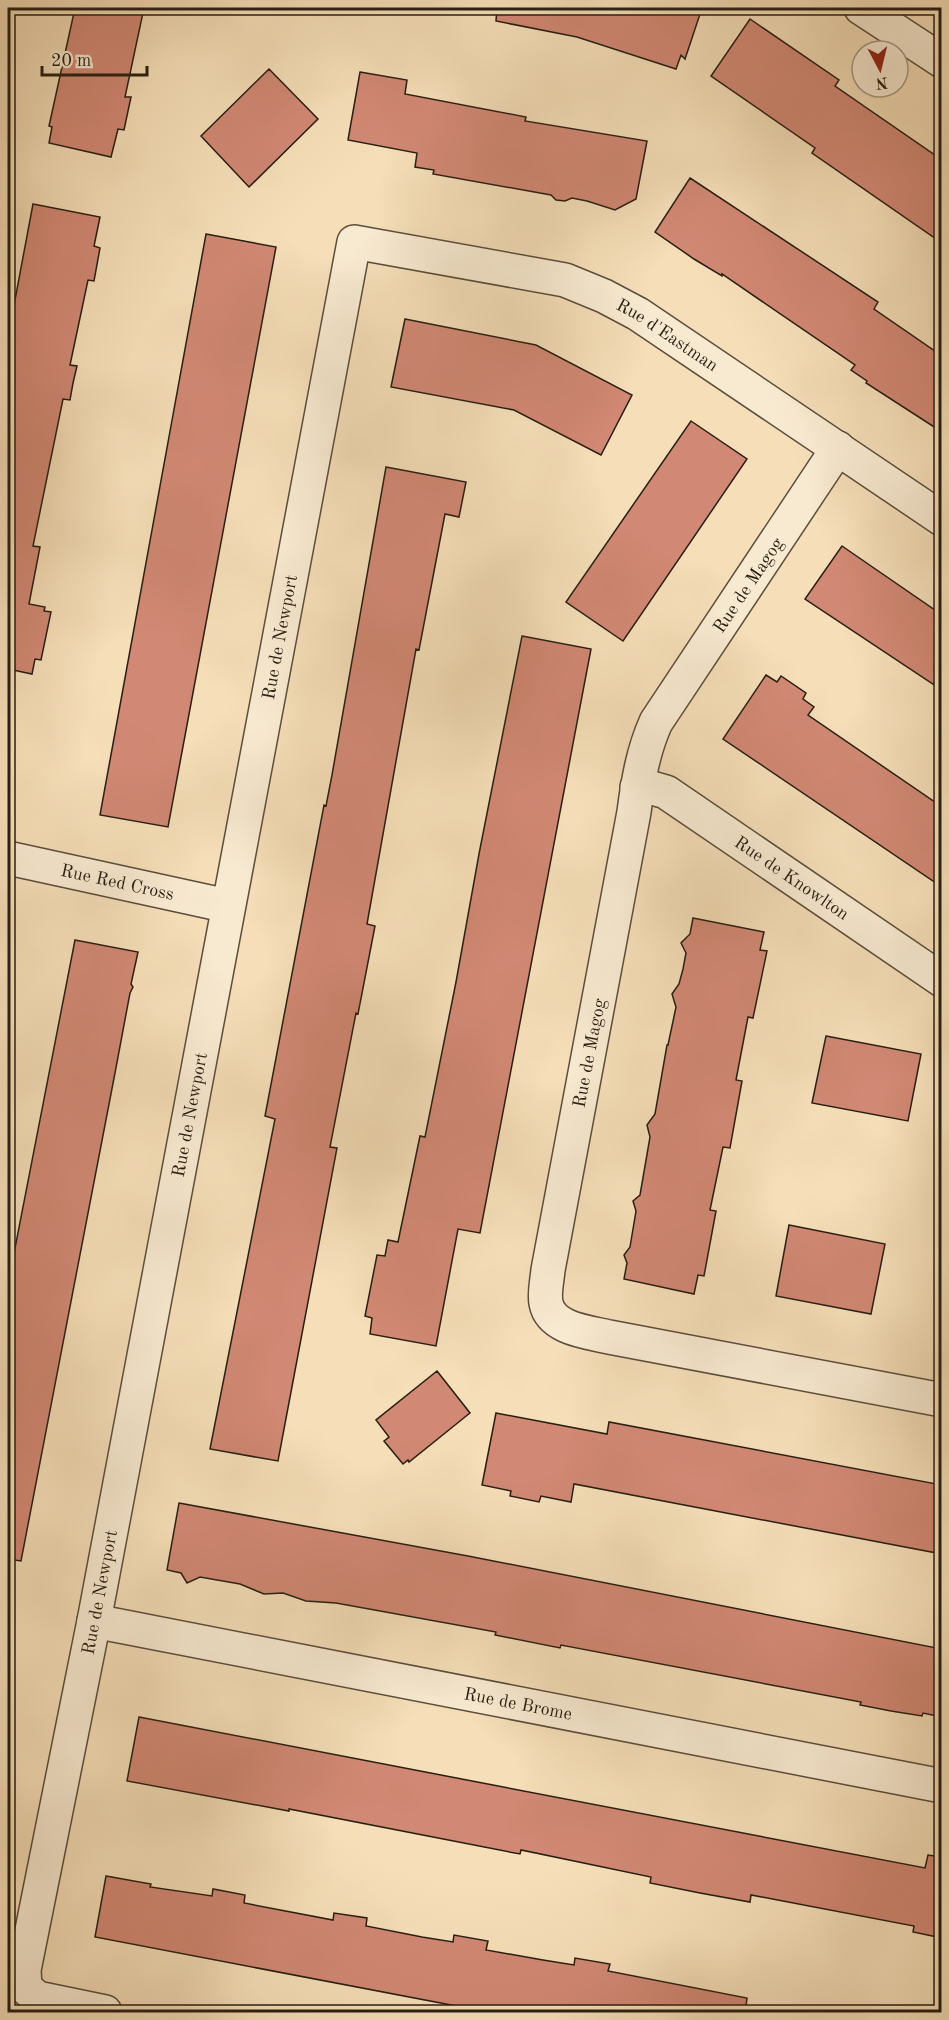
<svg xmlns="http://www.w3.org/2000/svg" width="949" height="2020" viewBox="0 0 949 2020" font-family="'Old Standard TT',serif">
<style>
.building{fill:#d18874;stroke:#271e12;stroke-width:1.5}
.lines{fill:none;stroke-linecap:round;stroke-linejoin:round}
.minor-casing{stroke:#5a4e3c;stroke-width:36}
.minor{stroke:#f8ead1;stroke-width:33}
.labels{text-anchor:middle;stroke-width:4.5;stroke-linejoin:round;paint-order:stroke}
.street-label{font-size:18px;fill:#271e12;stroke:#f8ead1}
</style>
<rect width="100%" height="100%" fill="#f5deb8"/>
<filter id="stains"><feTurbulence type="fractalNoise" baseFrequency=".00333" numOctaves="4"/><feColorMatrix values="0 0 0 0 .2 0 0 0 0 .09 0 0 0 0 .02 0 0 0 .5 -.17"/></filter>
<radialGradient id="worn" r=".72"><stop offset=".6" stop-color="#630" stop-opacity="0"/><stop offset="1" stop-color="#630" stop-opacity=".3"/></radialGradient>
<!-- building -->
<path class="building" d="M 75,8 L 144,8 L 125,97 L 131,97 L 124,130 L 118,129 L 111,157 L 49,143 L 52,127 L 49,126 Z
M 497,8 L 702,8 L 685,59 L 681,55 L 676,69 L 577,37 L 496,21 Z
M 750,19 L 839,80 L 835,86 L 942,160 L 942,243 L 812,153 L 815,148 L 711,76 Z
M 269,69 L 318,119 L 249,187 L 201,136 Z
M 360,72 L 407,80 L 405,94 L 526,117 L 525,121 L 647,141 L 636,199 L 615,210 L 587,201 L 572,198 L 565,201 L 556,200 L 551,195 L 433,174 L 434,170 L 415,167 L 417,153 L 348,140 Z
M 690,178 L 878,302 L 874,309 L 942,356 L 942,432 L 866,383 L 867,381 L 851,370 L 855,365 L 722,274 L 722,276 L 694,259 L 655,232 Z
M 33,204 L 100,217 L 94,246 L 100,248 L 94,281 L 88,280 L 70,365 L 77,366 L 73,383 L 70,400 L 63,399 L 33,546 L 40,547 L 29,604 L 45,607 L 44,611 L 51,612 L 41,660 L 35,659 L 32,674 L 8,669 L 8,337 Z
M 206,234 L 276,247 L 168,827 L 100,815 Z
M 405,319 L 536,345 L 632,395 L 601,455 L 514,410 L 391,387 Z
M 691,421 L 747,459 L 623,641 L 566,602 Z
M 386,467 L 466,482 L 459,517 L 445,514 L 419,650 L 416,649 L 367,924 L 375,926 L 358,1014 L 356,1013 L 330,1147 L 337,1148 L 278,1461 L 210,1449 L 275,1119 L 265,1116 L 324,805 L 326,806 L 332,775 Z
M 842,546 L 942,615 L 942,690 L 805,599 Z
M 522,636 L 591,649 L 480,1233 L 458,1229 L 436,1346 L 370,1334 L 372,1318 L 365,1316 L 377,1255 L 385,1256 L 388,1240 L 398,1242 L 420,1136 L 425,1137 L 456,982 L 479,854 Z
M 766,675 L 777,682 L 781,676 L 806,693 L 803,699 L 814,707 L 808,715 L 942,807 L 942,887 L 723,739 Z
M 693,918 L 764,932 L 760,950 L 767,951 L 753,1018 L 748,1017 L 736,1080 L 742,1081 L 730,1148 L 723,1147 L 710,1210 L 716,1211 L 704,1276 L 698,1275 L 694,1294 L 624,1279 L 627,1263 L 624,1255 L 630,1247 L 636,1211 L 633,1201 L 640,1195 L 650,1137 L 647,1125 L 655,1114 L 667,1045 L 668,1045 L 676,1007 L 672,994 L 679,984 L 683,969 L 686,953 L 681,943 L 690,934 Z
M 75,940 L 138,952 L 131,984 L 133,987 L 130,993 L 115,1073 L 21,1561 L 8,1559 L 8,1284 Z
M 826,1036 L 921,1054 L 908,1121 L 812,1103 Z
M 789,1225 L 885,1244 L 871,1314 L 776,1296 Z
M 437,1371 L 470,1413 L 409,1462 L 408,1460 L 403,1464 L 384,1441 L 389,1437 L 376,1420 Z
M 496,1413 L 607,1434 L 609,1422 L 942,1485 L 942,1554 L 574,1484 L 571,1502 L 541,1496 L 539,1502 L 510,1496 L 511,1491 L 482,1485 Z
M 179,1503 L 468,1556 L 942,1649 L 942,1717 L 923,1713 L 922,1716 L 891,1711 L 860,1705 L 861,1702 L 561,1645 L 560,1648 L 495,1635 L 496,1632 L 336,1603 L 306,1601 L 283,1593 L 264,1594 L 240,1584 L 200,1577 L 187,1583 L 181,1573 L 167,1570 Z
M 139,1717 L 925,1868 L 928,1855 L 942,1857 L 942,1938 L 913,1932 L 914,1926 L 751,1895 L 750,1902 L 700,1893 L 650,1883 L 651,1877 L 521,1850 L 520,1854 L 289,1809 L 289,1811 L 127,1781 Z
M 106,1876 L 151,1884 L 150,1887 L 212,1896 L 213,1889 L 245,1895 L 244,1903 L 333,1920 L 334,1913 L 367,1918 L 366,1926 L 422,1937 L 453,1942 L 454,1935 L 488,1941 L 486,1950 L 543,1960 L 574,1965 L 575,1958 L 610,1964 L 608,1971 L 747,1998 L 745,2013 L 493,2013 L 95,1937 Z"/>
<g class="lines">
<!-- minor casing -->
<g class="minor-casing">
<g id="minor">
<path d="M 861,8 L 942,61"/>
<path d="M 838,448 L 656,722 C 643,751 638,781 634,812 L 548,1270 C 547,1281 544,1293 546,1303 C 551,1329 588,1332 609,1337 L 942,1400"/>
<path id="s1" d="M 637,787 L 652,788 L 666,792 L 942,980"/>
<path id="s2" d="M 8,858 L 228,906"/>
<path id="s3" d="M 94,1621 L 942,1786"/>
<path id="s4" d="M 105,2012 L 37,1998 L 25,1987 L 24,1970 L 94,1621 L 354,242 L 565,280 L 604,296 L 638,314 L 942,519"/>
</g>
</g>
<!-- minor -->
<use href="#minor" class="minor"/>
</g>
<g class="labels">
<!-- street labels -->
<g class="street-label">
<text dy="6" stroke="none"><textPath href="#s4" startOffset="2193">Rue d'Eastman</textPath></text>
<text transform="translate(748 585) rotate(-56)" y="6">Rue de Magog</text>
<text dy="6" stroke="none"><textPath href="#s4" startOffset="1460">Rue de Newport</textPath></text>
<text dy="6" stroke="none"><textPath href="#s1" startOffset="182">Rue de Knowlton</textPath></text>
<text dy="6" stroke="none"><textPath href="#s2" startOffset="112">Rue Red Cross</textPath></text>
<text transform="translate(589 1053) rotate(-79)" y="6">Rue de Magog</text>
<text dy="6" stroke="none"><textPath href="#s4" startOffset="974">Rue de Newport</textPath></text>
<text dy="6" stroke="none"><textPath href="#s4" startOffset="488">Rue de Newport</textPath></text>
<text dy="6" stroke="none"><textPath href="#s3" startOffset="432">Rue de Brome</textPath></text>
</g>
</g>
<!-- margin -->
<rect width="949" height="2020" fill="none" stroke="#f5deb8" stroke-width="30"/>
<rect x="9" y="9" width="931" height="2002" fill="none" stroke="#271e12" stroke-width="3"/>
<rect x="15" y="15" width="919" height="1990" fill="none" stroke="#271e12" stroke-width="1.5"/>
<!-- north arrow -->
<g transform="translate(880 69) rotate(173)"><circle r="28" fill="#f8ead1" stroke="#a49885" stroke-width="1.5"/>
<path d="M0-4.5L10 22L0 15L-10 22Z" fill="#8f2418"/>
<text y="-9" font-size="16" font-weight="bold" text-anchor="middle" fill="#271e12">N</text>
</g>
<!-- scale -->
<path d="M42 66v9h105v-9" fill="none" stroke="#271e12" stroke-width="3"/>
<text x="51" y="66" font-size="18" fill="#271e12" stroke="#f8ead1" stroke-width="4.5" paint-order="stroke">20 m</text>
<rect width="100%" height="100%" filter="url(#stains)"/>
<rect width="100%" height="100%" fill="url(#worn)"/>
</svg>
